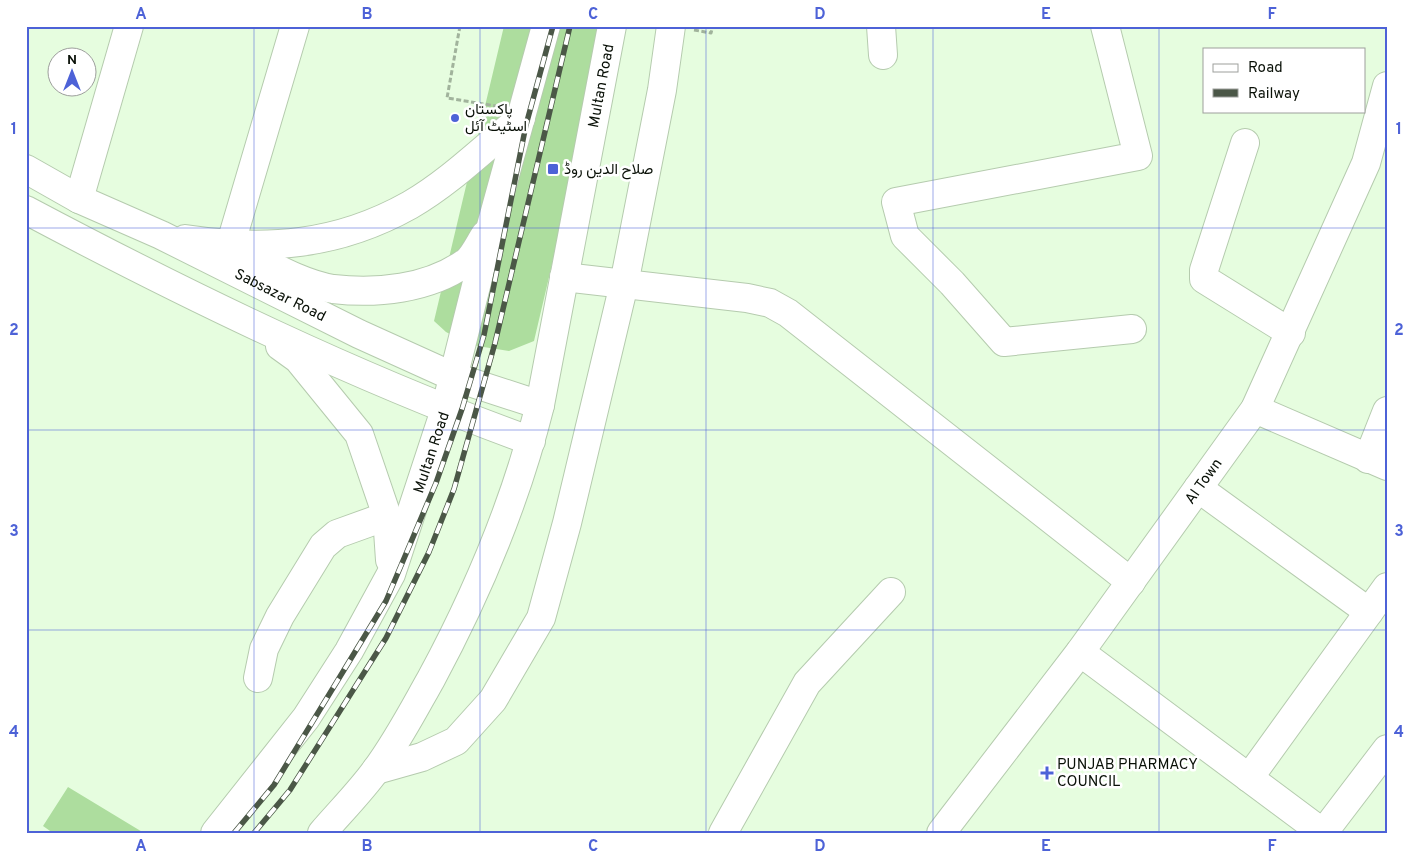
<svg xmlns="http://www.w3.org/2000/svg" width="1413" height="859" viewBox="0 0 1413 859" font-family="Overpass,Vazirmatn,sans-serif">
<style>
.building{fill:#addd9e}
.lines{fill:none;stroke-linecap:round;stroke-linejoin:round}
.minor-casing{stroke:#b5cbae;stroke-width:30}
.major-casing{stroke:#b5cbae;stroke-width:30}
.path{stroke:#a1b39c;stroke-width:3;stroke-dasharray:5 2.5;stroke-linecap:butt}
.minor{stroke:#fff;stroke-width:28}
.major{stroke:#fff;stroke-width:28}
.rail-casing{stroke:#4b5747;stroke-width:5.5}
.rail{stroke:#fff;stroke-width:4;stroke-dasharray:11;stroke-linecap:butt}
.grid{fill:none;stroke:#4d62d7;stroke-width:1;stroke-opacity:0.55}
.poi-dot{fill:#4d62d7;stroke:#fff;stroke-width:2}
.labels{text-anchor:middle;stroke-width:5;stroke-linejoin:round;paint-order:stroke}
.street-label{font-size:15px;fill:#091007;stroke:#fff}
.poi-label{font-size:15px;fill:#091007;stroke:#fff;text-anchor:start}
.neatline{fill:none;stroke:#4d62d7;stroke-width:2}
.grid-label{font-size:16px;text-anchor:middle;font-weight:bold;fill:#4d62d7}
</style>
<rect width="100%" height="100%" fill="#e6fddf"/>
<!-- building -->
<path class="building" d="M 504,26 L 608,26 L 534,341 L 509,351 L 471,345 L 446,332 L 434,321 Z
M 68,787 L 144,833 L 53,833 L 43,826 Z"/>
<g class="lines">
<!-- minor casing -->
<g class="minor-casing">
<g id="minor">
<path d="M 881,26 L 883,55"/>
<path d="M 1105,26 L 1138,156 L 896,202 L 905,236 L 952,283 L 1004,342 L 1132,329"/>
<path d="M 1245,143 L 1204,270 L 1204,279 L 1291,333"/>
<path d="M 79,199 L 129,26"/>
<path d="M 230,246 L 295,26"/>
<path d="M 564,277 L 747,298 L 770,303 L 788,313 L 1131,582"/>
<path d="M 1255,409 L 1387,466"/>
<path d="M 1368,459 L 1387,411"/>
<path d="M 1198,488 L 1369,612"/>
<path d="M 1080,652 L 1323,833"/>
<path d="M 258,678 L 264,649 L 280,616 L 323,546 L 337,534 L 387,516"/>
<path d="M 376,770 L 422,757 L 456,741 L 493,700 L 541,618 L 567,523 L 624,284 L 662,90 L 671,26"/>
<path d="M 1249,778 L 1387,587"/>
<path d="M 723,833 L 807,683 L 891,592"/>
<path id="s1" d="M 941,833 L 1080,652 L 1255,409 L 1366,163 L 1387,86"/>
<path d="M 1323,833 L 1387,749"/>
</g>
</g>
<!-- major casing -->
<g class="major-casing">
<g id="major">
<path id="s2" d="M 26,169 L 79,199 L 161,235 L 359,334 L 454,377 L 540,405"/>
<path d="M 26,210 C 190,297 357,378 531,441"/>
<path d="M 185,239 C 266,251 337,246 410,205 C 450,182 485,147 521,118"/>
<path d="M 238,249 C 267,263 301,284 333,289 C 377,294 428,289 465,263 C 473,258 479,244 485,235"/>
<path d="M 280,346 L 298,359 L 359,434 L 387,516 L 390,560"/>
<path id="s3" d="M 215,833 L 306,718 L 349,651 L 391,574 L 445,410 L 491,226 L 546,26"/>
<path id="s4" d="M 322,833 C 340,812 360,792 376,770 C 397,742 414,709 431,679 C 478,592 516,501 540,405 L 612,26"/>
</g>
</g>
<!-- path -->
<path class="path" d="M 460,26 L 447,98 L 496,106
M 694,30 L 711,33 L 713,26"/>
<!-- minor -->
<use href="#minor" class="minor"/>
<!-- major -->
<use href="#major" class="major"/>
<!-- rail casing -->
<g class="rail-casing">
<path id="rail" d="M 234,833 L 274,785 L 386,601 L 436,483 L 462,409 L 484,335 L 526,125 L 553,26
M 254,833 L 290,790 L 386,638 L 429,552 L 454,489 L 495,343 L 570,26"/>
</g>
<!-- rail -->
<use href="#rail" class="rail"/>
</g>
<!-- grid -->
<path class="grid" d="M 254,26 L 254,833M 480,26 L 480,833M 706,26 L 706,833M 933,26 L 933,833M 1159,26 L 1159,833M 26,228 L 1387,228M 26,430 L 1387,430M 26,630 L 1387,630"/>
<!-- markers -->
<g class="poi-dot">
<circle cx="455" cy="118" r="5"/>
<rect x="547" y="163" width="12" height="12" rx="2.5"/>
<path d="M1044.5 765.5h5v5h5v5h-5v5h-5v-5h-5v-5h5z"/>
</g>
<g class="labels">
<!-- street labels -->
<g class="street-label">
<text dy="5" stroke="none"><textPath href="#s4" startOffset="810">Multan Road</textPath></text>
<text dy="5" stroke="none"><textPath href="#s2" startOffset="284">Sabsazar Road</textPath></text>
<text dy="5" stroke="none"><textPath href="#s3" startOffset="442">Multan Road</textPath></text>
<text dy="5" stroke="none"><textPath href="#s1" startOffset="439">AI Town</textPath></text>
</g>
<!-- poi labels -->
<g class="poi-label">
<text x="465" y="114">پاکستان<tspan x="465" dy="17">اسٹیٹ آئل</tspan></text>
<text x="564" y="174">صلاح الدین روڈ</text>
<text x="1057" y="769">PUNJAB PHARMACY<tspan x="1057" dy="17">COUNCIL</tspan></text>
</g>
</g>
<!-- border -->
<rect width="1413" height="859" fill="none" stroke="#ffffff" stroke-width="55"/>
<!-- legend -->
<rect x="1203" y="48" width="162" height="65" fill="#ffffff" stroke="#9d9f9c"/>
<rect x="1213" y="64" width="25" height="8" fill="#ffffff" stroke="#9d9f9c"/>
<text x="1248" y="72" font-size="15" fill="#091007">Road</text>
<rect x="1213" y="89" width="25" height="8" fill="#4b5747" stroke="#9d9f9c"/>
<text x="1248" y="98" font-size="15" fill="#091007">Railway</text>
<!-- north arrow -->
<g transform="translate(72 72)"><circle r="24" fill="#ffffff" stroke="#9d9f9c"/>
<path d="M0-4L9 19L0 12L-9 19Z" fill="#4d62d7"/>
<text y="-8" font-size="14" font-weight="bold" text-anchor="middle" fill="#091007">N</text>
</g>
<rect x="28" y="28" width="1358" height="804" class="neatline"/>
<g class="grid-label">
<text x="141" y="19">A</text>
<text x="367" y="19">B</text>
<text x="593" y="19">C</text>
<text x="820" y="19">D</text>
<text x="1046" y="19">E</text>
<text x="1272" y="19">F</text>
<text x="14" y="134">1</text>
<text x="1399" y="134">1</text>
<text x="14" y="335">2</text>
<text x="1399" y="335">2</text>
<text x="14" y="536">3</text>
<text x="1399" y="536">3</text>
<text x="14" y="737">4</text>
<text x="1399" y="737">4</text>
<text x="141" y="851">A</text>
<text x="367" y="851">B</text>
<text x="593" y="851">C</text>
<text x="820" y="851">D</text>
<text x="1046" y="851">E</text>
<text x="1272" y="851">F</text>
</g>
</svg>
